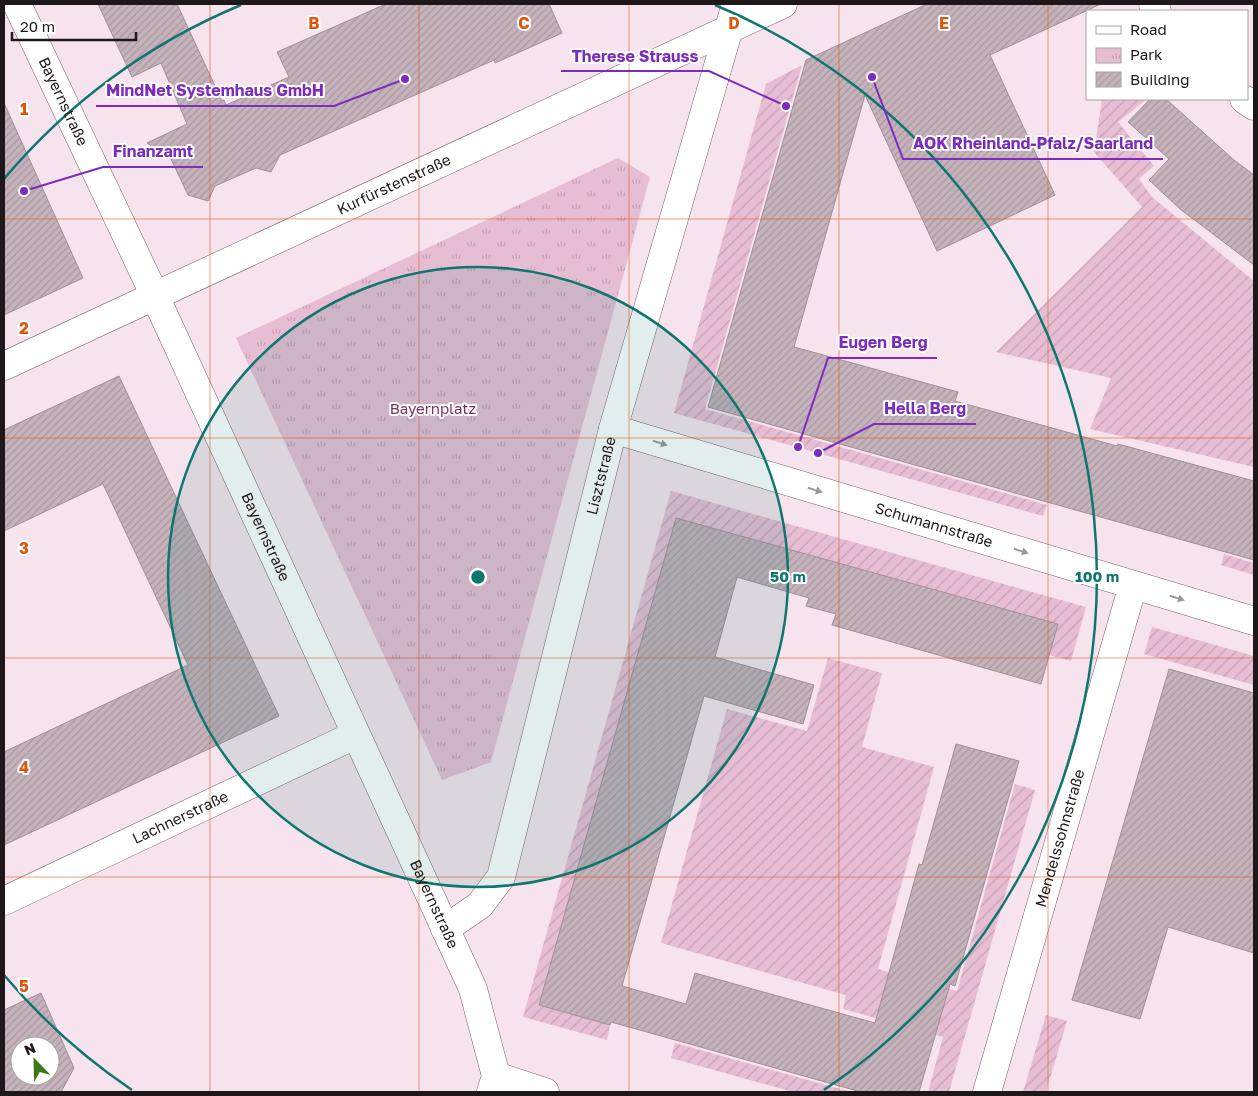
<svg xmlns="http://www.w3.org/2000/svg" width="1258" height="1096" viewBox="0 0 1258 1096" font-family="'Golos Text',sans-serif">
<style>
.park{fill:url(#park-tufts)}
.garden{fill:url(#garden-furrows)}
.building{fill:url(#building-hatch);stroke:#a18e98;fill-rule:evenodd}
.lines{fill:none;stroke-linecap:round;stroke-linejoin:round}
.minor-casing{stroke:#74636b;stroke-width:29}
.minor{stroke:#fff;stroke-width:28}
.oneway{fill:#9a9798}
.grid{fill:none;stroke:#de560d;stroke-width:1;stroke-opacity:0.55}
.ring{fill:none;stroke:#0f766e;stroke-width:2.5}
.labels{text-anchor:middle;stroke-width:4;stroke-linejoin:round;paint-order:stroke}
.street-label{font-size:15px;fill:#1f181b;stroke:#fff}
.park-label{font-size:15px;fill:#7c305d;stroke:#fff}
.grid-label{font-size:16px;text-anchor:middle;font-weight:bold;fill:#de560d;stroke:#fff;stroke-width:4;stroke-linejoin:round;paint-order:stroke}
.centre{fill:#0f766e;stroke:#fff;stroke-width:2.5}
.ring-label{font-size:15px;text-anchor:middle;font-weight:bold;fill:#0f766e;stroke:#fff;stroke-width:4;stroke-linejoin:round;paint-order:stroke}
.leader{fill:none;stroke:#7b2cbf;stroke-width:2}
.callout-dot{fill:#7b2cbf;stroke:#fff;stroke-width:2}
.callout-label{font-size:16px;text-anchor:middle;font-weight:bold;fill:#7b2cbf;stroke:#fff;stroke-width:4;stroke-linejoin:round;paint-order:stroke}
</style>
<defs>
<pattern id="park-tufts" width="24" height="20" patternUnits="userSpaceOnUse" patternTransform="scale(1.25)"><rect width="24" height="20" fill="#e7bdd3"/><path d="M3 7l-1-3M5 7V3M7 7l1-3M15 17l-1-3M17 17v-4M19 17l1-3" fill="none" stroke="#c6a2b5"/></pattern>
<pattern id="garden-furrows" width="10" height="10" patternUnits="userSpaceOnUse" patternTransform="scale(1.25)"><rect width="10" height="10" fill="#e7bdd3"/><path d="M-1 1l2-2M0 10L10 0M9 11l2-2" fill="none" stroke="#c6a2b5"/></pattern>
<pattern id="building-hatch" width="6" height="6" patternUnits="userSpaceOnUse" patternTransform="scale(1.25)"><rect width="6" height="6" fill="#c5b2bb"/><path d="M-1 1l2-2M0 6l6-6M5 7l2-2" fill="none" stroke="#a998a0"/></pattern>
</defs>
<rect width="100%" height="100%" fill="#f7e3ed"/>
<!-- park -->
<path class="park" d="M 618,158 L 650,177 L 491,762 L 442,780 L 236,338 Z"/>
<!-- garden -->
<path class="garden" d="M 802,65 L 705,409 L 1047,505 L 1043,516 L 674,413 L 766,84 Z
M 1102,99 L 1147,99 L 1118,122 L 1154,166 L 1139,179 L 1152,197 L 1254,281 L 1254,467 L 1090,429 L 1111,378 L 996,352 L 1142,207 L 1094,152 Z
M 671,491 L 1086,607 L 1071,661 L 1049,655 L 1058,624 L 676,518 L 539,1005 L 610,1025 L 607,1040 L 523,1017 Z
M 1224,554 L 1254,563 L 1254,575 L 1221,565 Z
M 1152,627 L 1254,656 L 1254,685 L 1144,654 Z
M 828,658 L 882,673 L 862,747 L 934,767 L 878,969 L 957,991 L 1015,784 L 1035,790 L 949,1092 L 928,1092 L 943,1037 L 843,1009 L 846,995 L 661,943 L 727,709 L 807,731 Z
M 1046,1015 L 1067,1021 L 1046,1092 L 1023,1092 Z
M 675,1043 L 851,1092 L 793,1092 L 671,1058 Z"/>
<!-- building -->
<path class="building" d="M 98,4 L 177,4 L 222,101 L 224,100 L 226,105 L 289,77 L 277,52 L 386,4 L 549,4 L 562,33 L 495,63 L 494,60 L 280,155 L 271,172 L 256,168 L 215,186 L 208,201 L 188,195 L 171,159 L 147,143 L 187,124 L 161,63 L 132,77 Z
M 927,4 L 1101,4 L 990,55 L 1055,195 L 937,251 L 865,95 L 794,347 L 958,392 L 955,401 L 1117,446 L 1118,444 L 1254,481 L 1254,560 L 708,407 L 806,60 Z
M 1150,99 L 1166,99 L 1234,160 L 1254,175 L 1254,265 L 1180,209 L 1149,180 L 1169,159 L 1128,122 Z
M 4,103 L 83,278 L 4,315 Z
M 119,376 L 279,716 L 4,845 L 4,752 L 188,665 L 103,484 L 4,531 L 4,430 Z
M 676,518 L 1058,624 L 1041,684 L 832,625 L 836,614 L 806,606 L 809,598 L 737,577 L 715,657 L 814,685 L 803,724 L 704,696 L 622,986 L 686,1004 L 695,973 L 875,1023 L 919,864 L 922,865 L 956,744 L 1019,761 L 955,986 L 950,984 L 919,1092 L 861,1092 L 611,1022 L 610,1025 L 539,1005 Z
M 1169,669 L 1254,693 L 1254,953 L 1168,927 L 1140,1019 L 1072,1000 Z
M 41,993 L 74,1068 L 61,1092 L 4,1092 L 4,1010 ZM 20,1046 L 50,1046 L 50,1076 L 20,1076 Z"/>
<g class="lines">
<!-- minor casing -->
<g class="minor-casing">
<g id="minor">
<path id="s1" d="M 17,4 L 155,296 L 473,989 L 496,1076 L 491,1092"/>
<path d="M 1153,4 L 1157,11"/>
<path d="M 1244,99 L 1254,106"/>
<path id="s2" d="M 4,366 L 783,4"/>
<path id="s3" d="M 613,429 L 1254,621"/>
<path id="s4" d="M 4,901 L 355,735"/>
<path id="s5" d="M 445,929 L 480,905 L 501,877 L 613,429 L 736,4"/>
<path d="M 496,1076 L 545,1092"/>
<path id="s6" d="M 987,1092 L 1133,585"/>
</g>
</g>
<!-- minor -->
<use href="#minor" class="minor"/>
</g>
<!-- one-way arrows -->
<defs><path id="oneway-solid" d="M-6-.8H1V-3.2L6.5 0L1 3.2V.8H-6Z" transform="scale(1.25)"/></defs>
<g class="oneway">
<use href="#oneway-solid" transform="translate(660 443) rotate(17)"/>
<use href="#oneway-solid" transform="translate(815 490) rotate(17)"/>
<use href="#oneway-solid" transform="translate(1021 551) rotate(17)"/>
<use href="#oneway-solid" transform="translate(1177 598) rotate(17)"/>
</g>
<!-- grid -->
<path class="grid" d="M 210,4 L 210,1092M 419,4 L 419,1092M 629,4 L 629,1092M 839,4 L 839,1092M 1048,4 L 1048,1092M 4,219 L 1254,219M 4,438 L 1254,438M 4,658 L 1254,658M 4,877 L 1254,877"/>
<!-- distance rings -->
<circle cx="478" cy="577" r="310" fill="#0f766e" fill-opacity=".12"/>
<g class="ring">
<circle cx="478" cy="577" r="310"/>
<path d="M132 1090A619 619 0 0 1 4 975M4 179A619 619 0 0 1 241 5M715 5A619 619 0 0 1 824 1090"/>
</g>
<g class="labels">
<!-- street labels -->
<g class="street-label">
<text dy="5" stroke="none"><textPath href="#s1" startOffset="108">Bayernstraße</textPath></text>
<text dy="5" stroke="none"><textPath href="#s2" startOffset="430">Kurfürstenstraße</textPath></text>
<text dy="5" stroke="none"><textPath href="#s5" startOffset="491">Lisztstraße</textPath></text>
<text dy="5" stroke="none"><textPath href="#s3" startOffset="335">Schumannstraße</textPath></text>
<text dy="5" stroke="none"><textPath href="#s1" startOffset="588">Bayernstraße</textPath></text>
<text dy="5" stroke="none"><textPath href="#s4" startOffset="195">Lachnerstraße</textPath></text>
<text dy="5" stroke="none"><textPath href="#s6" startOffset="264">Mendelssohnstraße</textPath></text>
<text dy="5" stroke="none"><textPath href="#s1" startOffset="992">Bayernstraße</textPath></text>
</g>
<!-- park labels -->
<g class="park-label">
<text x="433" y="414">Bayernplatz</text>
</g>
</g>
<g class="grid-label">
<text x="314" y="29">B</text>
<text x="524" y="29">C</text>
<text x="734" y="29">D</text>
<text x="944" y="29">E</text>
<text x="24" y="115">1</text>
<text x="24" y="334">2</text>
<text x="24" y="554">3</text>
<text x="24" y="773">4</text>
<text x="24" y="992">5</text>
</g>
<circle cx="478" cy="577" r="8" class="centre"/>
<g class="ring-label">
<text x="788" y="582">50 m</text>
<text x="1097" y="582">100 m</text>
</g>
<!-- callouts -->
<path class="leader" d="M786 106L709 71H561M405 79L334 106H96M872 77L903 159H1163M24 191L103 167H203M798 447L828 358H937M818 453L874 424H976"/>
<g class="callout-dot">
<circle cx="786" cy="106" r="5"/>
<circle cx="405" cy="79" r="5"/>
<circle cx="872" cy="77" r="5"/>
<circle cx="24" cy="191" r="5"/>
<circle cx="798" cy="447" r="5"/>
<circle cx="818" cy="453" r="5"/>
</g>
<g class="callout-label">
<text x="635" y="62">Therese Strauss</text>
<text x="215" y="96">MindNet Systemhaus GmbH</text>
<text x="1033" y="149">AOK Rheinland-Pfalz/Saarland</text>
<text x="153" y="157">Finanzamt</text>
<text x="883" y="348">Eugen Berg</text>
<text x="925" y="414">Hella Berg</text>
</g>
<!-- border -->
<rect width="1258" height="1096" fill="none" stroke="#1f181b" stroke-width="10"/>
<!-- legend -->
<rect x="1086" y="10" width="162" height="90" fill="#ffffff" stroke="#a5a3a4"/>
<rect x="1096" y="26" width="25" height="8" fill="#ffffff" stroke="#a5a3a4"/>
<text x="1130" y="35" font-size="15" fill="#1f181b">Road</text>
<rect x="1096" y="48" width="25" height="15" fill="url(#park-tufts)" stroke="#a5a3a4"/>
<text x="1130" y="60" font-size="15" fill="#1f181b">Park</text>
<rect x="1096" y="72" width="25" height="15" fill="url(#building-hatch)" stroke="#a5a3a4"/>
<text x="1130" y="85" font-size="15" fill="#1f181b">Building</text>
<!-- north arrow -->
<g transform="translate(35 1061) rotate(337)"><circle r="24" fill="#ffffff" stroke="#a5a3a4"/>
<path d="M0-4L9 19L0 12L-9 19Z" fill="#3c7914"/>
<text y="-8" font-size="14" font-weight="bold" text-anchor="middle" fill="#1f181b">N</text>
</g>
<!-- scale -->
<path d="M12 32v8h124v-8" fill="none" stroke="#1f181b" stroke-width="2.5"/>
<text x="20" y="32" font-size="15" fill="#1f181b" stroke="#ffffff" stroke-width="4" paint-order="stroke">20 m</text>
</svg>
